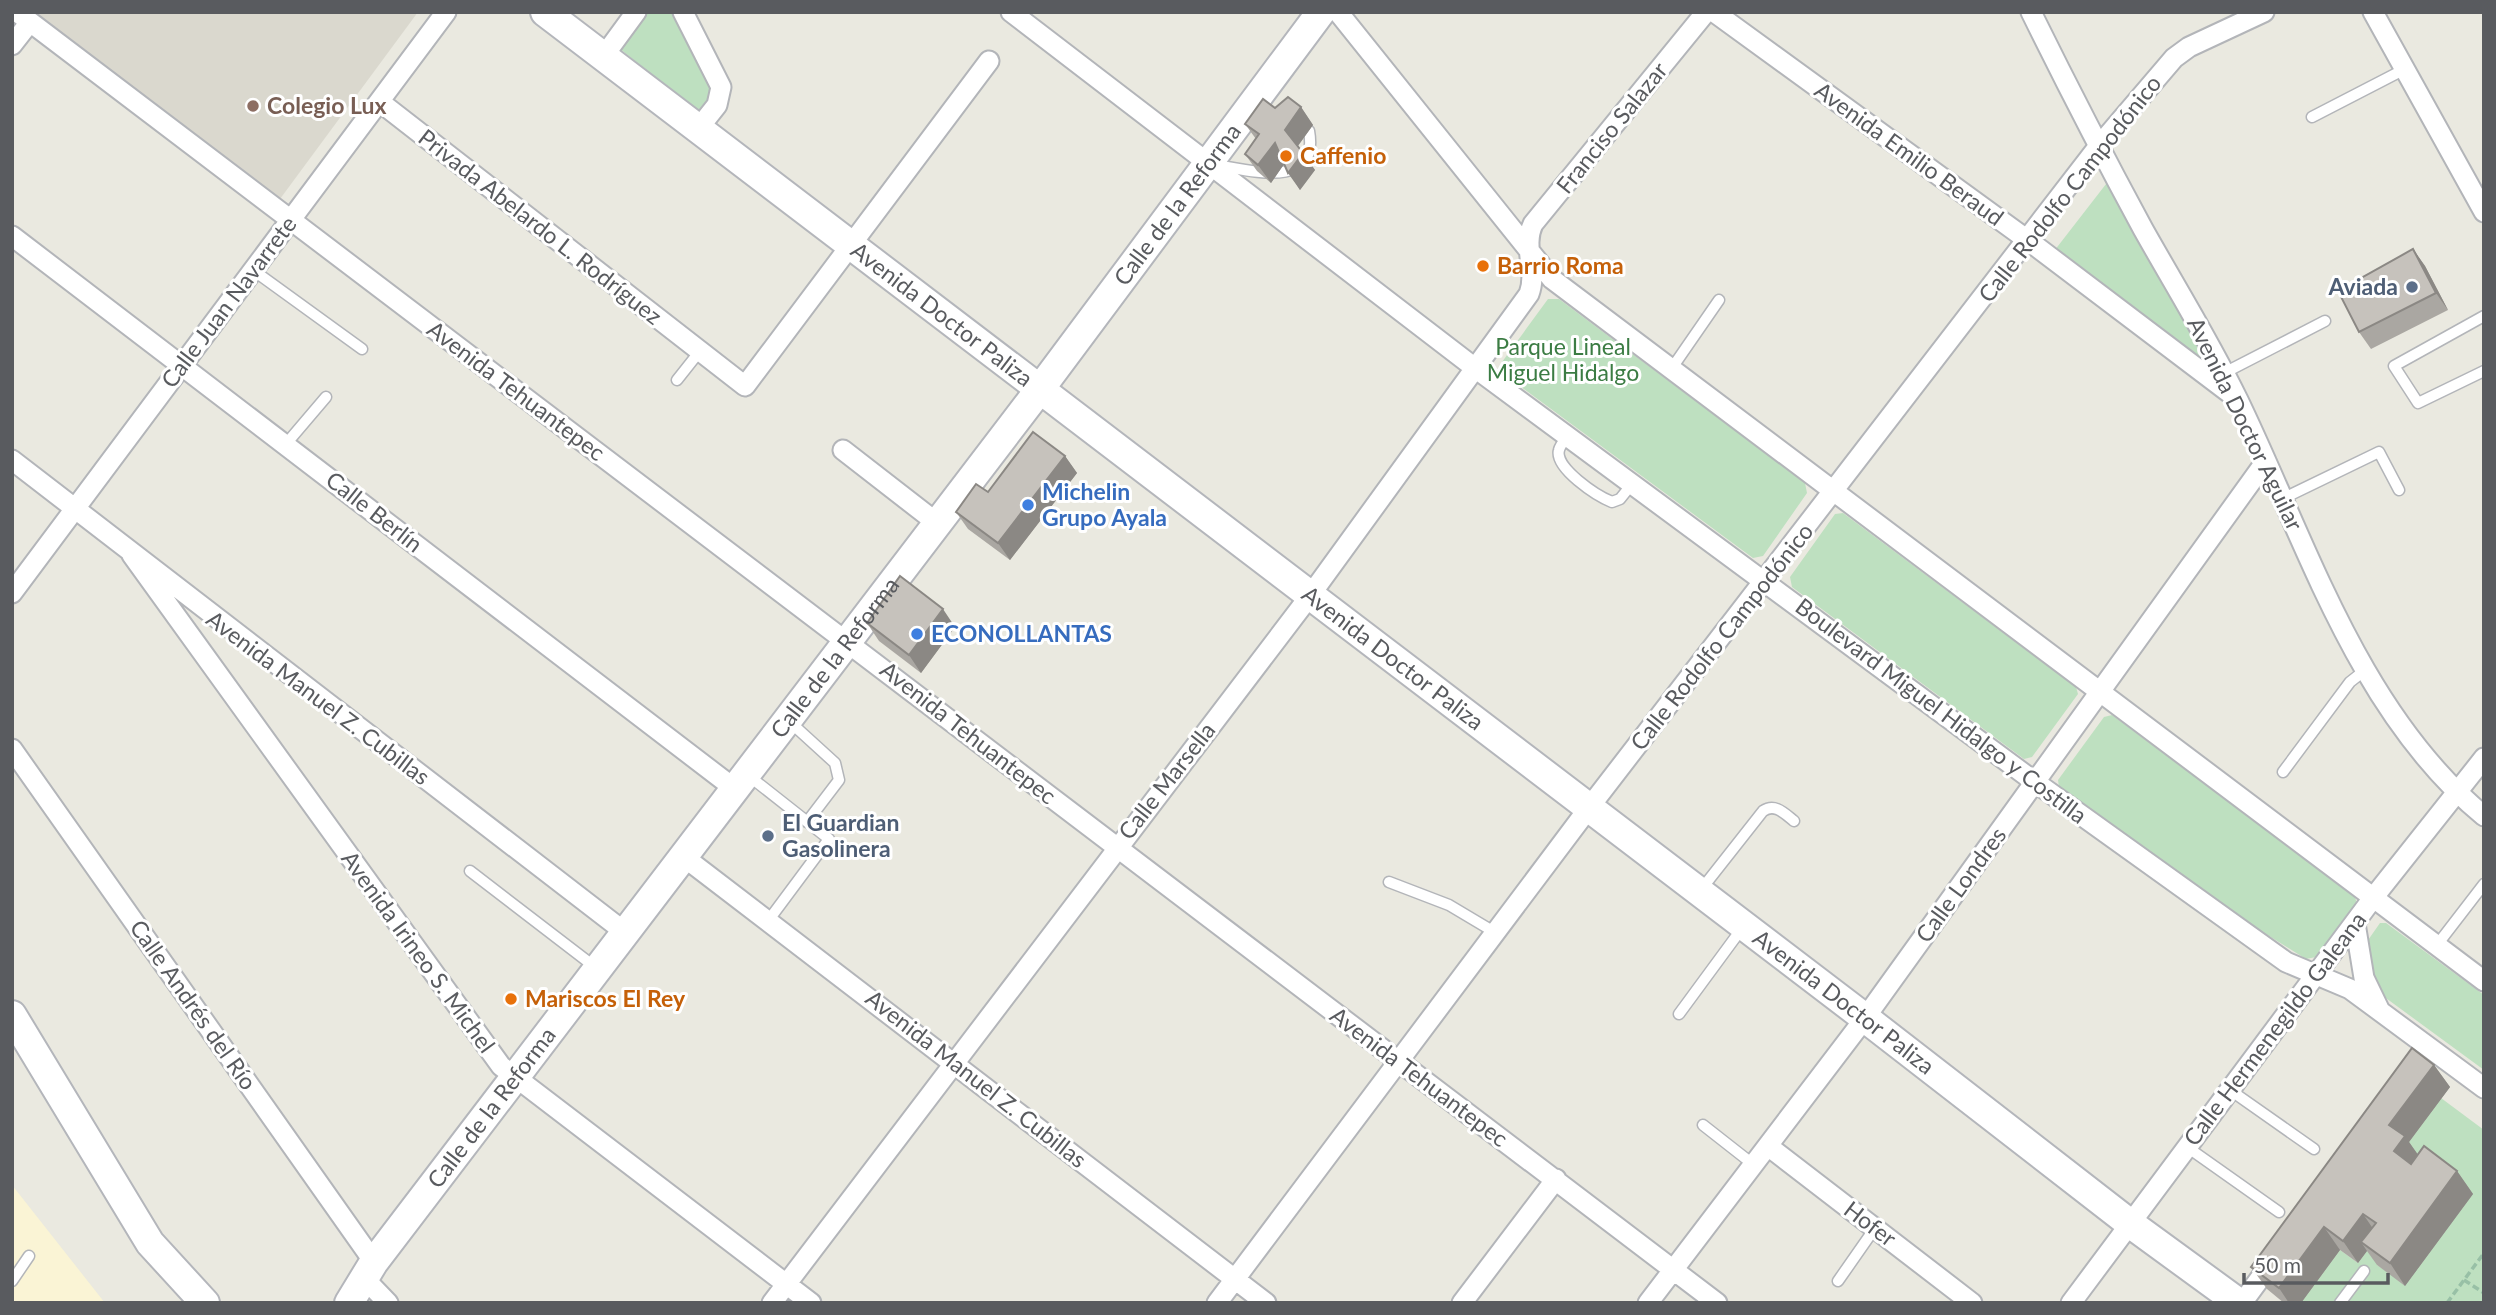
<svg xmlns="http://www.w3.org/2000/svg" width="2496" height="1315" viewBox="0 0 2496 1315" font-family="Lato,sans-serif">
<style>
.commercial{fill:#faf4d5}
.education{fill:#dad8ce}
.green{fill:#bee0c0}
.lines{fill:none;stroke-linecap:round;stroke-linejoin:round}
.lane-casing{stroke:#b3b5b9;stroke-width:13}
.street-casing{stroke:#b3b5b9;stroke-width:23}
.secondary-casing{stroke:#b4b6bb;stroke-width:32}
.path{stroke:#98c0a6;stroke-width:3.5;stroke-dasharray:7 3.5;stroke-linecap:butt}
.lane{stroke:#fff;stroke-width:10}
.street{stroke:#fff;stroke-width:19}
.secondary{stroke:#fff;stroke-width:28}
.wall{fill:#aaa7a2}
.shaded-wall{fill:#8b8884}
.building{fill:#c6c2bc;stroke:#8b8884;stroke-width:2}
.education-dot{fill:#8d6e63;stroke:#fff;stroke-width:2.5}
.food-dot{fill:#e8710a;stroke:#fff;stroke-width:2.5}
.service-dot{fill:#5c6f8a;stroke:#fff;stroke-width:2.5}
.shop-dot{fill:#3f7fe0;stroke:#fff;stroke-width:2.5}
.labels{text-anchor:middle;stroke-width:6;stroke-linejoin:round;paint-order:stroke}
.education-label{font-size:23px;font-weight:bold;fill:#785e54;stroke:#fff;text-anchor:start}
.street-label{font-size:23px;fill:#595b5f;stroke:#fff}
.food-label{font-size:23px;font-weight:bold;fill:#c56008;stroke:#fff;text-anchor:start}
.service-label{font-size:23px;font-weight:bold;fill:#4e5e75;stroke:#fff;text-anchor:end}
.park-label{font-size:23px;fill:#3b7c43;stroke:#fff}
.shop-label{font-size:23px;font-weight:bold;fill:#366cbe;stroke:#fff;text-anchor:start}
</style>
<rect width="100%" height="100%" fill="#eae9e0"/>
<!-- commercial -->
<path class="commercial" d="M 12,1185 L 105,1303 L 12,1303 Z"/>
<!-- education -->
<path class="education" d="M 34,12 L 418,12 L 280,199 Z"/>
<!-- green -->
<path class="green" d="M 646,12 L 673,12 L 713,81 L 715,88 L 701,115 L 619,48 Z
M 2113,175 L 2218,376 L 2051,255 Z
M 1548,299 L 1559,299 L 1805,483 L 1807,493 L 1763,556 L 1753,558 L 1505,375 L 1502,362 Z
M 1843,513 L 2076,687 L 2078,694 L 2032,757 L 2024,759 L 1792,587 L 1790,577 L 1835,514 Z
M 2112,715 L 2354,895 L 2357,903 L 2316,957 L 2306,959 L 2211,900 L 2059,787 L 2058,780 L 2104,717 Z
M 2380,923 L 2386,923 L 2484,995 L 2484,1070 L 2379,993 L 2372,982 L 2366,943 Z
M 2441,1098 L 2484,1130 L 2484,1303 L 2300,1303 L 2340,1250 L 2358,1263 L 2378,1236 L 2377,1265 L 2406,1285 L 2405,1147 Z"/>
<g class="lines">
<!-- lane casing -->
<g class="lane-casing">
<path id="lane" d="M 2312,117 L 2405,69
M 1216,165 C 1248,170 1320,191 1309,131 L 1300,124
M 253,270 L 362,349
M 2484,316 L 2394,366 L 2418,403 L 2484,371
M 1672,368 L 1719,300
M 2224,373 L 2325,321
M 677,380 L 700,351
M 1568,436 C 1565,440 1560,445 1559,450 C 1554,468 1597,496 1612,502 L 1620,499 L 1632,484
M 286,444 L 326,397
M 2284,498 L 2379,452 L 2399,490
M 790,722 L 835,763 L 839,780 L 807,822
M 2283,772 L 2350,682 L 2364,671
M 749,776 L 829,839 L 768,921
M 470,871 L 595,967
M 1389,882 L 1449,905 L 1496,933
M 1700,891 L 1763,811 C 1775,803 1784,813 1794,821
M 2437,945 L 2484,884
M 1679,1014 L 1743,927
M 2230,1090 L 2314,1149
M 1703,1125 L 1754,1165
M 2187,1147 L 2279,1212
M 12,1281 L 29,1256
M 1838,1281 L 1875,1228
M 2340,1303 L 2364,1271"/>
</g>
<!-- street casing -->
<g class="street-casing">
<path id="street" d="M 17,12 L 1717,1303
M 683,12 L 721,87 L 717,105 L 698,129
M 1011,12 L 1475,368 L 2035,782 L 2286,962 L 2350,989 L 2484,1088
M 1338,12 L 1552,279 L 2484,981
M 1714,12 L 2029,241 L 2231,394
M 2031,12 C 2067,85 2104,157 2143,229 C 2175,286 2210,342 2238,400 C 2307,543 2358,712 2484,816
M 2373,12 L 2484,212
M 12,45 L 30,22
M 603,57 L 636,12
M 380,102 L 745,386 L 989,61
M 12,236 L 735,789
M 843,450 L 937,523
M 12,460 L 626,933
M 132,555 L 501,1066 L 811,1303
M 12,593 L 446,12
M 12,749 L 374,1262
M 684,857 L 1266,1303
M 2355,923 L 2364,978 L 2379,1009
M 1768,1146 L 1972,1303
M 364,1278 L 388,1303
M 772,1303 L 1309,597 L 1529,294 C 1538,271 1522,247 1533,224 L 1706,12
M 1217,1303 L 1588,809 L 2098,147 L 2174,58 L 2189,47 L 2264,12
M 1462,1303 L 1556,1179
M 1648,1303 L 1865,1018 L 2266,461
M 2071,1303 L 2373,898 L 2484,758
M 2242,1303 L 2275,1258"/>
</g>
<!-- secondary casing -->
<g class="secondary-casing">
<g id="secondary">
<path id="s1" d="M 545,12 L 1865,1018 L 2128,1222 L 2239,1303"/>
<path d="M 12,1015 L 150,1243 L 205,1303"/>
<path id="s2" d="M 349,1303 L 374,1262 L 1040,389 L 1321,12"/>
</g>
</g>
<!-- path -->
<path class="path" d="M 2464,1280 L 2484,1293
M 2447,1303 L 2484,1253"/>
<!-- lane -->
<use href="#lane" class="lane"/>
<!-- street -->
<use href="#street" class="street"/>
<!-- secondary -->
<use href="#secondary" class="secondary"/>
</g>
<!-- wall -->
<path class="wall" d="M 1301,107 L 1313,125 L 1298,146 L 1315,170 L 1300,190 L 1284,164 L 1271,183 L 1257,171 L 1245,154 L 1256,139 L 1245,124 L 1275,108 Z
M 2413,249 L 2425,266 L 2448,310 L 2371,349 L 2359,332 Z
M 1065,456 L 1077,473 L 1010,560 L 968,529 L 956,512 Z
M 867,623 L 955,627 L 921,673 L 879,641 Z
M 2434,1065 L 2450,1087 L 2409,1142 L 2418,1155 L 2457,1171 L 2473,1194 L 2405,1286 L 2377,1265 L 2367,1251 L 2358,1263 L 2340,1250 L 2301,1303 L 2284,1303 L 2267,1289 L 2251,1267 Z"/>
<!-- shaded-wall -->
<path class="shaded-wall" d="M 1301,107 L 1313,125 L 1297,147 L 1285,130 Z
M 1275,143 L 1287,160 L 1271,183 L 1258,165 Z
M 1303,153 L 1315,170 L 1300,190 L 1288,173 Z
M 2413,249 L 2425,266 L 2448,310 L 2436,293 Z
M 1065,456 L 1077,473 L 1010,560 L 998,543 Z
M 943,609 L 955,627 L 921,673 L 909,655 Z
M 2434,1065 L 2450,1087 L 2409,1142 L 2421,1159 L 2410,1174 L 2394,1151 L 2389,1125 Z
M 2457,1171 L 2473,1194 L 2405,1286 L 2390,1263 Z
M 2363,1214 L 2378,1236 L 2361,1242 L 2367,1251 L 2358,1263 L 2343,1241 Z
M 2324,1227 L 2340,1250 L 2301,1303 L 2289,1303 L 2279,1288 Z"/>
<!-- building -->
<path class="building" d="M 1288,97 L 1301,107 L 1285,130 L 1303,153 L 1288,173 L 1275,143 L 1258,165 L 1245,154 L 1259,134 L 1245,124 L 1263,99 L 1275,108 Z
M 2413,249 L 2436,293 L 2359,332 L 2338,291 Z
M 1033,432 L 1065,456 L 998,543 L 956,512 L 976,484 L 988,492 Z
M 900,576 L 943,609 L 909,655 L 867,623 Z
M 2412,1048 L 2434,1065 L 2389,1125 L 2405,1136 L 2394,1151 L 2411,1164 L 2424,1146 L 2457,1171 L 2390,1263 L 2361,1242 L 2376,1223 L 2363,1214 L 2343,1241 L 2324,1227 L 2279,1288 L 2251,1267 Z"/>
<!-- markers -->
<circle class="education-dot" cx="253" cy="106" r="7"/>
<g class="food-dot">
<circle cx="1286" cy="156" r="7"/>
<circle cx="1483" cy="266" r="7"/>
<circle cx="511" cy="999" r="7"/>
</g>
<g class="service-dot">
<circle cx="2412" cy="287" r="7"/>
<circle cx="768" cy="836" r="7"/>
</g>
<g class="shop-dot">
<circle cx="1028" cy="505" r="7"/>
<circle cx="917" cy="634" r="7"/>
</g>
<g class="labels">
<!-- education labels -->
<g class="education-label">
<text x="267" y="114">Colegio Lux</text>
</g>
<!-- street labels -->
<g class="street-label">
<text transform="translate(1612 128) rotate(-51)" y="8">Franciso Salazar</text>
<text transform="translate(1909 154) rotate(36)" y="8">Avenida Emilio Beraud</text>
<text transform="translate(2070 189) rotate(-52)" y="8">Calle Rodolfo Campodónico</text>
<text dy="8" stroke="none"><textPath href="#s2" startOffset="1376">Calle de la Reforma</textPath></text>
<text transform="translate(540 227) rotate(38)" y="8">Privada Abelardo L. Rodríguez</text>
<text transform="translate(229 302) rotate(-53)" y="8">Calle Juan Navarrete</text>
<text dy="8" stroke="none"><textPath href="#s1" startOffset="499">Avenida Doctor Paliza</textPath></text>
<text transform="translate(516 391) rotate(37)" y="8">Avenida Tehuantepec</text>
<text transform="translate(2245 424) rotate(64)" y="8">Avenida Doctor Aguilar</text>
<text transform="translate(374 512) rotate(38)" y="8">Calle Berlín</text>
<text transform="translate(1722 637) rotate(-52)" y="8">Calle Rodolfo Campodónico</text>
<text dy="8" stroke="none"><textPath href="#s2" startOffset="808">Calle de la Reforma</textPath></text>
<text dy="8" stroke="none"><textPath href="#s1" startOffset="1066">Avenida Doctor Paliza</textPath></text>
<text transform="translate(318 698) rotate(37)" y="8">Avenida Manuel Z. Cubillas</text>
<text transform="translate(1941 711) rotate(37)" y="8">Boulevard Miguel Hidalgo y Costilla</text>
<text transform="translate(968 733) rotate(38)" y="8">Avenida Tehuantepec</text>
<text transform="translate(1167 781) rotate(-52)" y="8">Calle Marsella</text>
<text transform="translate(1961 885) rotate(-54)" y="8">Calle Londres</text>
<text transform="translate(418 952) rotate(54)" y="8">Avenida Irineo S. Michel</text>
<text dy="8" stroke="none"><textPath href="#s1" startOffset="1633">Avenida Doctor Paliza</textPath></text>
<text transform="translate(193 1005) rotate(55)" y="8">Calle Andrés del Río</text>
<text transform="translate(2275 1029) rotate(-53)" y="8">Calle Hermenegildo Galeana</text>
<text transform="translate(1419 1077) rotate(37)" y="8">Avenida Tehuantepec</text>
<text transform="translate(976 1079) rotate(38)" y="8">Avenida Manuel Z. Cubillas</text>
<text dy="8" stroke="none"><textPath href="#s2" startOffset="242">Calle de la Reforma</textPath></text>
<text transform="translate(1870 1224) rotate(37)" y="8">Hofer</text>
</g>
<!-- food labels -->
<g class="food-label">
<text x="1300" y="164">Caffenio</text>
<text x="1497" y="274">Barrio Roma</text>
<text x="525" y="1007">Mariscos El Rey</text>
</g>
<!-- service labels -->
<g class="service-label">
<text x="2398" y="295">Aviada</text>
<text x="782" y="831" text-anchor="start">El Guardian<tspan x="782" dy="26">Gasolinera</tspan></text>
</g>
<!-- park labels -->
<g class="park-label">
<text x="1563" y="355">Parque Lineal<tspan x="1563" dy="26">Miguel Hidalgo</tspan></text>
</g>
<!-- shop labels -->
<g class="shop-label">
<text x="1042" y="500">Michelin<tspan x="1042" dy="26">Grupo Ayala</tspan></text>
<text x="931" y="642">ECONOLLANTAS</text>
</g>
</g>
<!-- border -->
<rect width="2496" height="1315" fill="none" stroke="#595b5f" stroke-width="28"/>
<!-- scale -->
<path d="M2244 1273v10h144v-10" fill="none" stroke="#595b5f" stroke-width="3.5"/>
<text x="2254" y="1273" font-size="21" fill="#595b5f" stroke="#ffffff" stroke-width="5" paint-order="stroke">50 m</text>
</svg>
